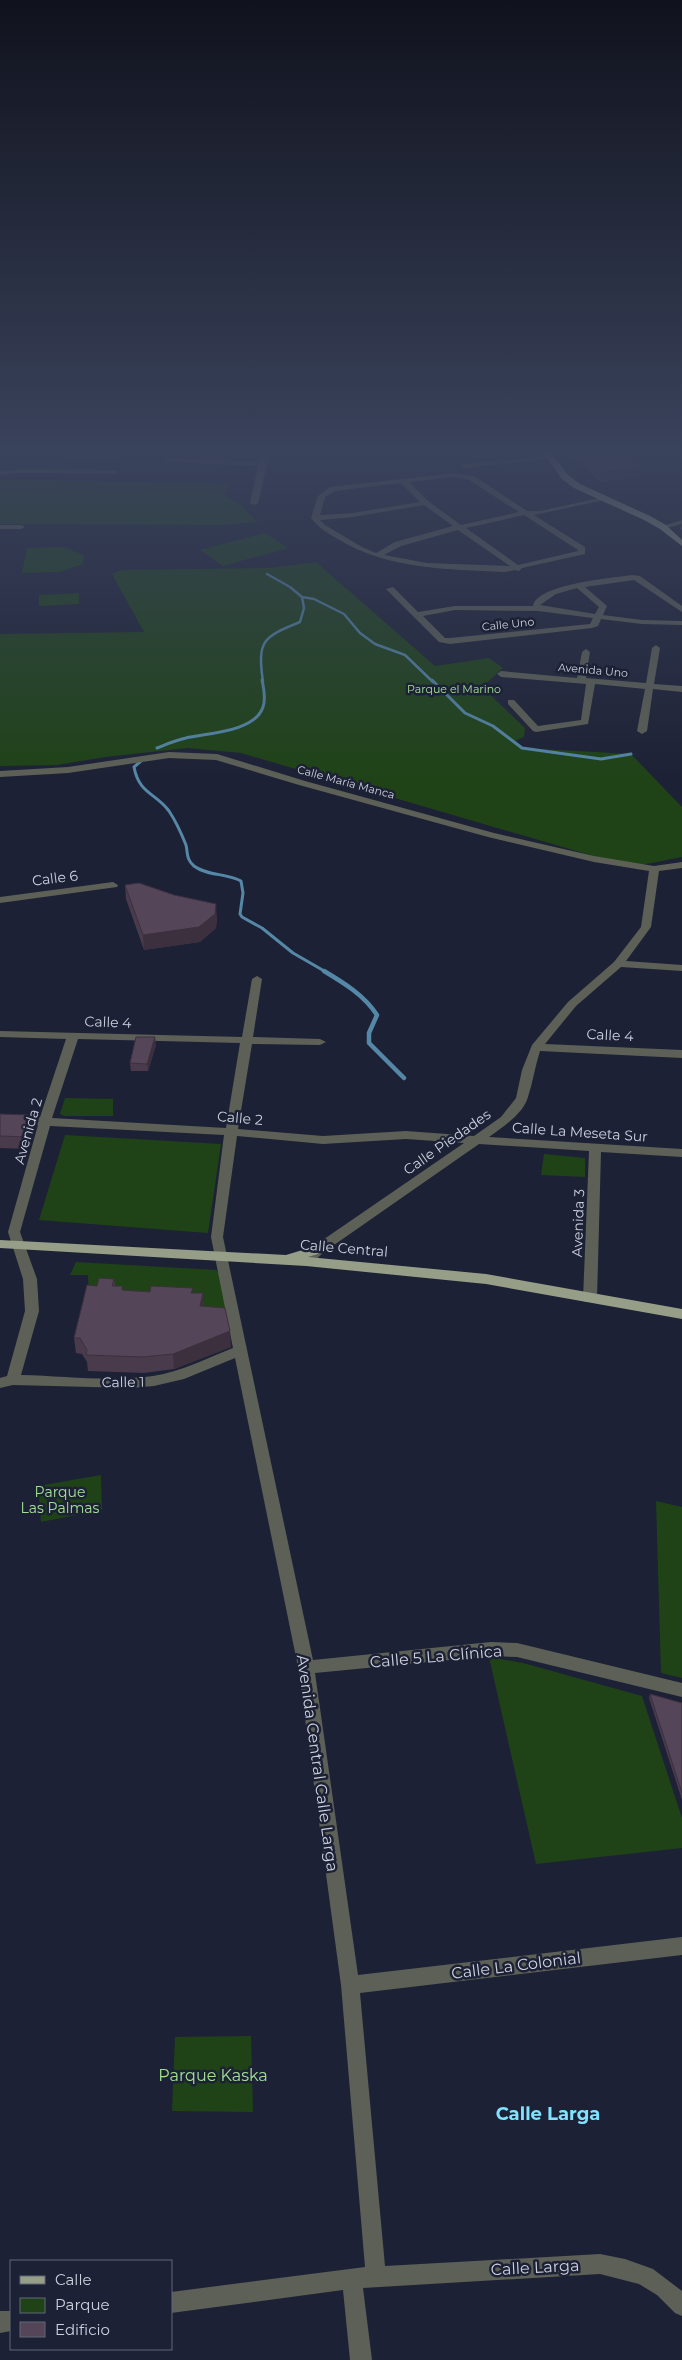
<svg xmlns="http://www.w3.org/2000/svg" width="682" height="2360" viewBox="0 0 682 2360" font-family="Montserrat,sans-serif">
<style>
.green{fill:#1f4317}
.lines{fill:none;stroke-linecap:round;stroke-linejoin:round}
.stream-far2{stroke:#5588a7;stroke-width:2.5}
.stream-far1{stroke:#5588a7;stroke-width:3}
.stream{stroke:#5588a7;stroke-width:4.5}
.minor{fill:#5d6056;fill-rule:evenodd}
.major{fill:#969e88;fill-rule:evenodd}
.wall{fill:#493b4c}
.shaded-wall{fill:#3c303e}
.building{fill:#554558;stroke:#3c303e}
.labels{text-anchor:middle;stroke-width:5;stroke-linejoin:round;paint-order:stroke}
.far-street-label{font-size:11px;fill:#cdd1de;stroke:#1d2135}
.far-park-label{font-size:11px;fill:#a1e193;stroke:#1d2135}
.street-label{font-size:14px;fill:#cdd1de;stroke:#1d2135}
.park-label{font-size:14px;fill:#a1e193;stroke:#1d2135}
.near-street-label{font-size:16px;fill:#cdd1de;stroke:#1d2135}
.near-park-label{font-size:16px;fill:#a1e193;stroke:#1d2135}
.near-neighbourhood-label{font-size:18px;font-weight:bold;fill:#80e2fe;stroke:#1d2135}
</style>
<rect width="100%" height="100%" fill="#1d2135"/>
<!-- green -->
<path class="green" d="M 0,480 L 229,484 L 224,495 L 240,504 L 257,522 L 220,525 L 0,524 Z
M 265,533 L 288,548 L 223,566 L 200,550 Z
M 65,547 L 84,556 L 83,564 L 60,572 L 22,573 L 27,548 Z
M 316,562 L 435,666 L 489,658 L 503,668 L 482,687 L 525,728 L 524,737 L 515,741 L 522,748 L 631,754 L 682,807 L 682,857 L 631,867 L 241,753 L 188,748 L 105,757 L 57,765 L 0,766 L 0,634 L 144,632 L 112,574 L 121,570 L 271,568 Z
M 79,593 L 79,604 L 39,606 L 39,595 Z
M 65,1098 L 113,1099 L 113,1116 L 64,1116 L 60,1114 Z
M 65,1135 L 221,1144 L 208,1233 L 39,1220 Z
M 544,1154 L 585,1158 L 585,1177 L 541,1175 Z
M 76,1262 L 216,1270 L 220,1274 L 229,1324 L 89,1301 L 88,1275 L 70,1275 Z
M 101,1475 L 102,1510 L 41,1522 L 38,1486 Z
M 656,1501 L 682,1507 L 682,1678 L 661,1673 Z
M 489,1657 L 523,1663 L 642,1696 L 682,1818 L 682,1848 L 536,1864 Z
M 251,2036 L 253,2112 L 172,2111 L 175,2037 Z"/>
<g class="lines">
<!-- stream-far2 -->
<path class="stream-far2" d="M 267,574 L 290,587 L 302,597 L 314,599 L 344,614 L 360,633 L 375,644 L 405,655 L 433,682
M 263,682 C 257,640 263,637 300,622 L 304,608 L 302,597"/>
<!-- stream-far1 -->
<path class="stream-far1" d="M 432,680 L 465,713 L 493,726 L 522,748 L 601,759 L 631,754
M 157,748 C 167,744 176,740 186,738 C 207,733 255,732 263,707 C 266,699 264,689 262,680
M 141,761 L 134,767 C 139,794 156,793 169,811 C 175,820 182,835 186,845 C 188,854 186,859 194,866 C 207,876 227,873 241,881 L 243,893 L 240,914 L 242,917 L 262,928 L 293,953 L 326,972"/>
<!-- stream -->
<path class="stream" d="M 324,971 C 344,983 364,995 377,1015 L 369,1033 L 369,1043 L 404,1078"/>
<!-- minor -->
<path class="minor" d="M 264,448 L 289,448 L 270,452 L 258,503 L 254,505 L 250,503 L 258,466 L 168,462 L 164,460 L 168,458 L 259,462 Z
M 0,450 L 113,454 L 117,456 L 113,458 L 0,454 Z
M 550,456 L 552,457 L 552,459 L 464,468 L 460,466 L 464,464 Z
M 21,469 L 114,470 L 118,472 L 114,474 L 21,473 L 0,475 L 0,471 Z
M 454,473 L 474,476 L 527,511 L 540,511 L 605,497 L 609,499 L 534,515 L 585,547 L 585,554 L 522,568 L 519,571 L 515,570 L 505,572 C 448,569 388,570 338,539 C 327,533 319,528 311,518 L 318,496 L 330,487 ZM 454,477 L 469,480 L 519,512 L 461,525 L 428,501 L 409,482 ZM 401,483 L 420,502 L 353,513 L 320,515 L 325,497 L 335,491 ZM 424,505 L 453,526 L 395,542 L 376,553 L 362,547 L 325,525 L 320,520 L 353,517 ZM 524,515 L 578,550 L 578,551 L 518,565 L 466,528 ZM 458,530 L 510,566 L 427,563 L 384,555 L 401,546 Z
M 682,520 L 682,524 L 663,529 L 659,527 Z
M 0,525 L 21,525 L 25,527 L 21,529 L 0,529 Z
M 632,575 L 640,576 L 682,606 L 682,612 L 634,580 L 585,587 L 607,606 L 603,615 L 642,620 L 682,621 L 682,625 L 642,624 L 601,619 L 598,626 L 592,628 L 450,644 L 439,642 L 386,589 L 393,587 L 418,612 L 455,606 L 533,606 C 537,584 612,578 632,575 ZM 577,588 L 599,607 L 595,614 L 540,605 L 556,594 ZM 455,610 L 538,611 L 593,618 L 590,624 L 450,638 L 445,638 L 423,616 Z
M 656,645 L 660,648 L 654,684 L 682,686 L 682,692 L 653,689 L 647,731 L 642,734 L 637,731 L 645,689 L 595,684 L 588,724 L 536,732 L 533,731 L 508,704 L 508,700 L 514,700 L 538,726 L 581,720 L 586,684 L 501,677 L 497,674 L 501,671 L 577,678 L 582,652 L 586,649 L 590,652 L 586,678 L 646,683 L 652,648 Z
M 169,752 L 217,754 L 305,781 L 494,833 L 594,856 L 654,866 L 682,862 L 682,868 L 659,871 L 651,927 L 626,961 L 682,965 L 682,971 L 621,967 L 576,1006 L 545,1044 L 682,1050 L 682,1058 L 540,1051 C 535,1066 533,1082 528,1097 C 523,1114 503,1127 489,1137 L 682,1149 L 682,1157 L 601,1152 L 597,1299 L 595,1302 L 585,1302 L 583,1299 L 589,1151 L 479,1144 L 324,1252 L 311,1264 L 306,1266 L 299,1261 L 314,1246 L 464,1143 L 406,1139 L 323,1144 L 237,1136 L 223,1237 L 313,1660 L 491,1642 L 517,1643 L 682,1683 L 682,1697 L 517,1657 L 491,1656 L 315,1673 L 358,1975 L 682,1937 L 682,1955 L 360,1993 L 385,2266 L 600,2254 L 625,2259 L 653,2269 L 682,2291 L 682,2316 L 675,2313 L 657,2295 L 639,2284 L 600,2274 L 363,2288 L 372,2360 L 350,2360 L 343,2290 L 171,2313 L 171,2292 L 365,2267 L 341,1985 L 298,1667 L 235,1358 L 184,1379 L 154,1386 L 131,1388 L 13,1385 L 0,1388 L 0,1378 L 7,1376 L 25,1311 L 23,1279 L 8,1232 L 38,1125 L 0,1123 L 0,1115 L 40,1117 L 66,1039 L 0,1037 L 0,1031 L 242,1037 L 252,979 L 257,976 L 262,979 L 253,1037 L 320,1039 L 326,1042 L 320,1045 L 252,1044 L 238,1129 L 323,1136 L 406,1131 L 474,1136 L 501,1117 L 516,1098 L 522,1070 L 532,1045 L 568,1002 L 614,962 L 641,927 L 649,871 L 594,862 L 488,837 L 299,785 L 216,760 L 169,758 L 68,773 L 0,777 L 0,771 L 68,767 ZM 78,1039 L 240,1043 L 226,1128 L 52,1118 ZM 50,1126 L 224,1135 L 211,1237 L 233,1348 C 207,1358 181,1372 153,1376 C 110,1382 64,1376 21,1375 L 39,1311 L 37,1279 L 20,1232 Z
M 113,882 L 118,885 L 117,887 L 0,903 L 0,897 Z
M 0,2311 L 11,2311 L 11,2331 L 0,2333 Z"/>
<!-- major -->
<path class="major" d="M 540,448 L 547,448 L 568,475 L 580,484 L 650,516 L 666,525 L 682,540 L 682,546 L 660,529 L 644,520 L 574,488 L 562,479 Z
M 0,1240 L 286,1255 L 319,1245 L 324,1246 L 326,1249 L 324,1252 L 308,1257 L 486,1274 L 682,1309 L 682,1319 L 486,1284 L 306,1266 L 0,1248 Z"/>
</g>
<!-- wall -->
<path class="wall" d="M 568,448 L 638,448 L 638,450 L 623,452 L 639,477 L 600,482 L 570,453 L 570,451 Z
M 682,519 L 682,530 L 680,529 Z
M 125,885 L 217,918 L 216,928 L 200,942 L 144,950 L 126,899 Z
M 156,1045 L 148,1071 L 131,1071 L 130,1063 Z
M 0,1114 L 34,1127 L 28,1149 L 0,1148 Z
M 114,1279 L 115,1286 L 122,1286 L 123,1291 L 193,1293 L 204,1307 L 231,1347 L 174,1369 L 144,1373 L 88,1371 L 87,1362 L 82,1354 L 76,1353 L 74,1338 L 97,1286 Z
M 650,1694 L 682,1703 L 682,1800 L 649,1698 Z"/>
<!-- shaded-wall -->
<path class="shaded-wall" d="M 614,448 L 638,448 L 638,450 L 613,453 Z
M 640,467 L 639,477 L 600,482 L 600,472 Z
M 216,904 L 217,918 L 216,928 L 200,942 L 144,950 L 143,935 Z
M 155,1037 L 156,1045 L 148,1071 L 147,1064 Z
M 32,1115 L 34,1127 L 28,1149 L 26,1137 Z
M 203,1293 L 204,1309 L 200,1306 Z
M 230,1331 L 231,1347 L 174,1369 L 173,1354 Z"/>
<!-- building -->
<path class="building" d="M 576,448 L 619,448 L 640,467 L 600,472 Z
M 139,883 L 174,895 L 216,904 L 215,914 L 199,927 L 143,935 L 125,885 Z
M 136,1037 L 155,1037 L 147,1064 L 130,1063 Z
M 0,1114 L 32,1115 L 26,1137 L 0,1136 Z
M 99,1278 L 114,1279 L 112,1286 L 122,1286 L 122,1290 L 150,1292 L 151,1286 L 193,1288 L 191,1293 L 203,1293 L 200,1306 L 225,1308 L 230,1331 L 173,1354 L 142,1357 L 86,1355 L 87,1350 L 80,1338 L 74,1338 L 87,1285 L 97,1286 Z
M 650,1694 L 682,1703 L 682,1793 Z"/>
<!-- sky -->
<linearGradient id="sky" x2="0" y2="1"><stop stop-color="#10121d"/><stop offset="0.58" stop-color="#3a435c"/><stop offset="1" stop-color="#3a435c" stop-opacity="0"/></linearGradient>
<rect width="682" height="779" fill="url(#sky)"/>
<g class="labels">
<!-- far-street labels -->
<g class="far-street-label">
<text transform="translate(508 624) rotate(-6)" y="4">Calle Uno</text>
<text transform="translate(593 670) rotate(5)" y="4">Avenida Uno</text>
<text transform="translate(346 782) rotate(15)" y="4">Calle María Manca</text>
</g>
<!-- far-park labels -->
<g class="far-park-label">
<text x="454" y="693">Parque el Marino</text>
</g>
<!-- street labels -->
<g class="street-label">
<text transform="translate(55 878) rotate(-7)" y="5">Calle 6</text>
<text transform="translate(108 1022) rotate(2)" y="5">Calle 4</text>
<text transform="translate(610 1035) rotate(3)" y="5">Calle 4</text>
<text transform="translate(240 1118) rotate(5)" y="5">Calle 2</text>
<text transform="translate(28 1131) rotate(-74)" y="5">Avenida 2</text>
<text transform="translate(580 1132) rotate(4)" y="5">Calle La Meseta Sur</text>
<text transform="translate(447 1142) rotate(-35)" y="5">Calle Piedades</text>
<text transform="translate(578 1223) rotate(-88)" y="5">Avenida 3</text>
<text transform="translate(344 1248) rotate(5)" y="5">Calle Central</text>
<text transform="translate(123 1382) rotate(-1)" y="5">Calle 1</text>
</g>
<!-- park labels -->
<g class="park-label">
<text x="60" y="1497">Parque<tspan x="60" dy="16">Las Palmas</tspan></text>
</g>
<!-- near-street labels -->
<g class="near-street-label">
<text transform="translate(436 1656) rotate(-5)" y="6">Calle 5 La Clínica</text>
<text transform="translate(318 1763) rotate(82)" y="6">Avenida Central Calle Larga</text>
<text transform="translate(516 1965) rotate(-7)" y="6">Calle La Colonial</text>
<text transform="translate(535 2267) rotate(-3)" y="6">Calle Larga</text>
</g>
<!-- near-park labels -->
<g class="near-park-label">
<text x="213" y="2081">Parque Kaska</text>
</g>
<!-- near-neighbourhood labels -->
<g class="near-neighbourhood-label">
<text x="548" y="2120">Calle Larga</text>
</g>
</g>
<!-- legend -->
<rect x="10" y="2260" width="162" height="90" fill="#1d2135" stroke="#636779"/>
<rect x="20" y="2276" width="25" height="8" fill="#969e88" stroke="#636779"/>
<text x="55" y="2285" font-size="15" fill="#cdd1de">Calle</text>
<rect x="20" y="2298" width="25" height="15" fill="#1f4317" stroke="#636779"/>
<text x="55" y="2310" font-size="15" fill="#cdd1de">Parque</text>
<rect x="20" y="2322" width="25" height="15" fill="#554558" stroke="#636779"/>
<text x="55" y="2335" font-size="15" fill="#cdd1de">Edificio</text>
</svg>
